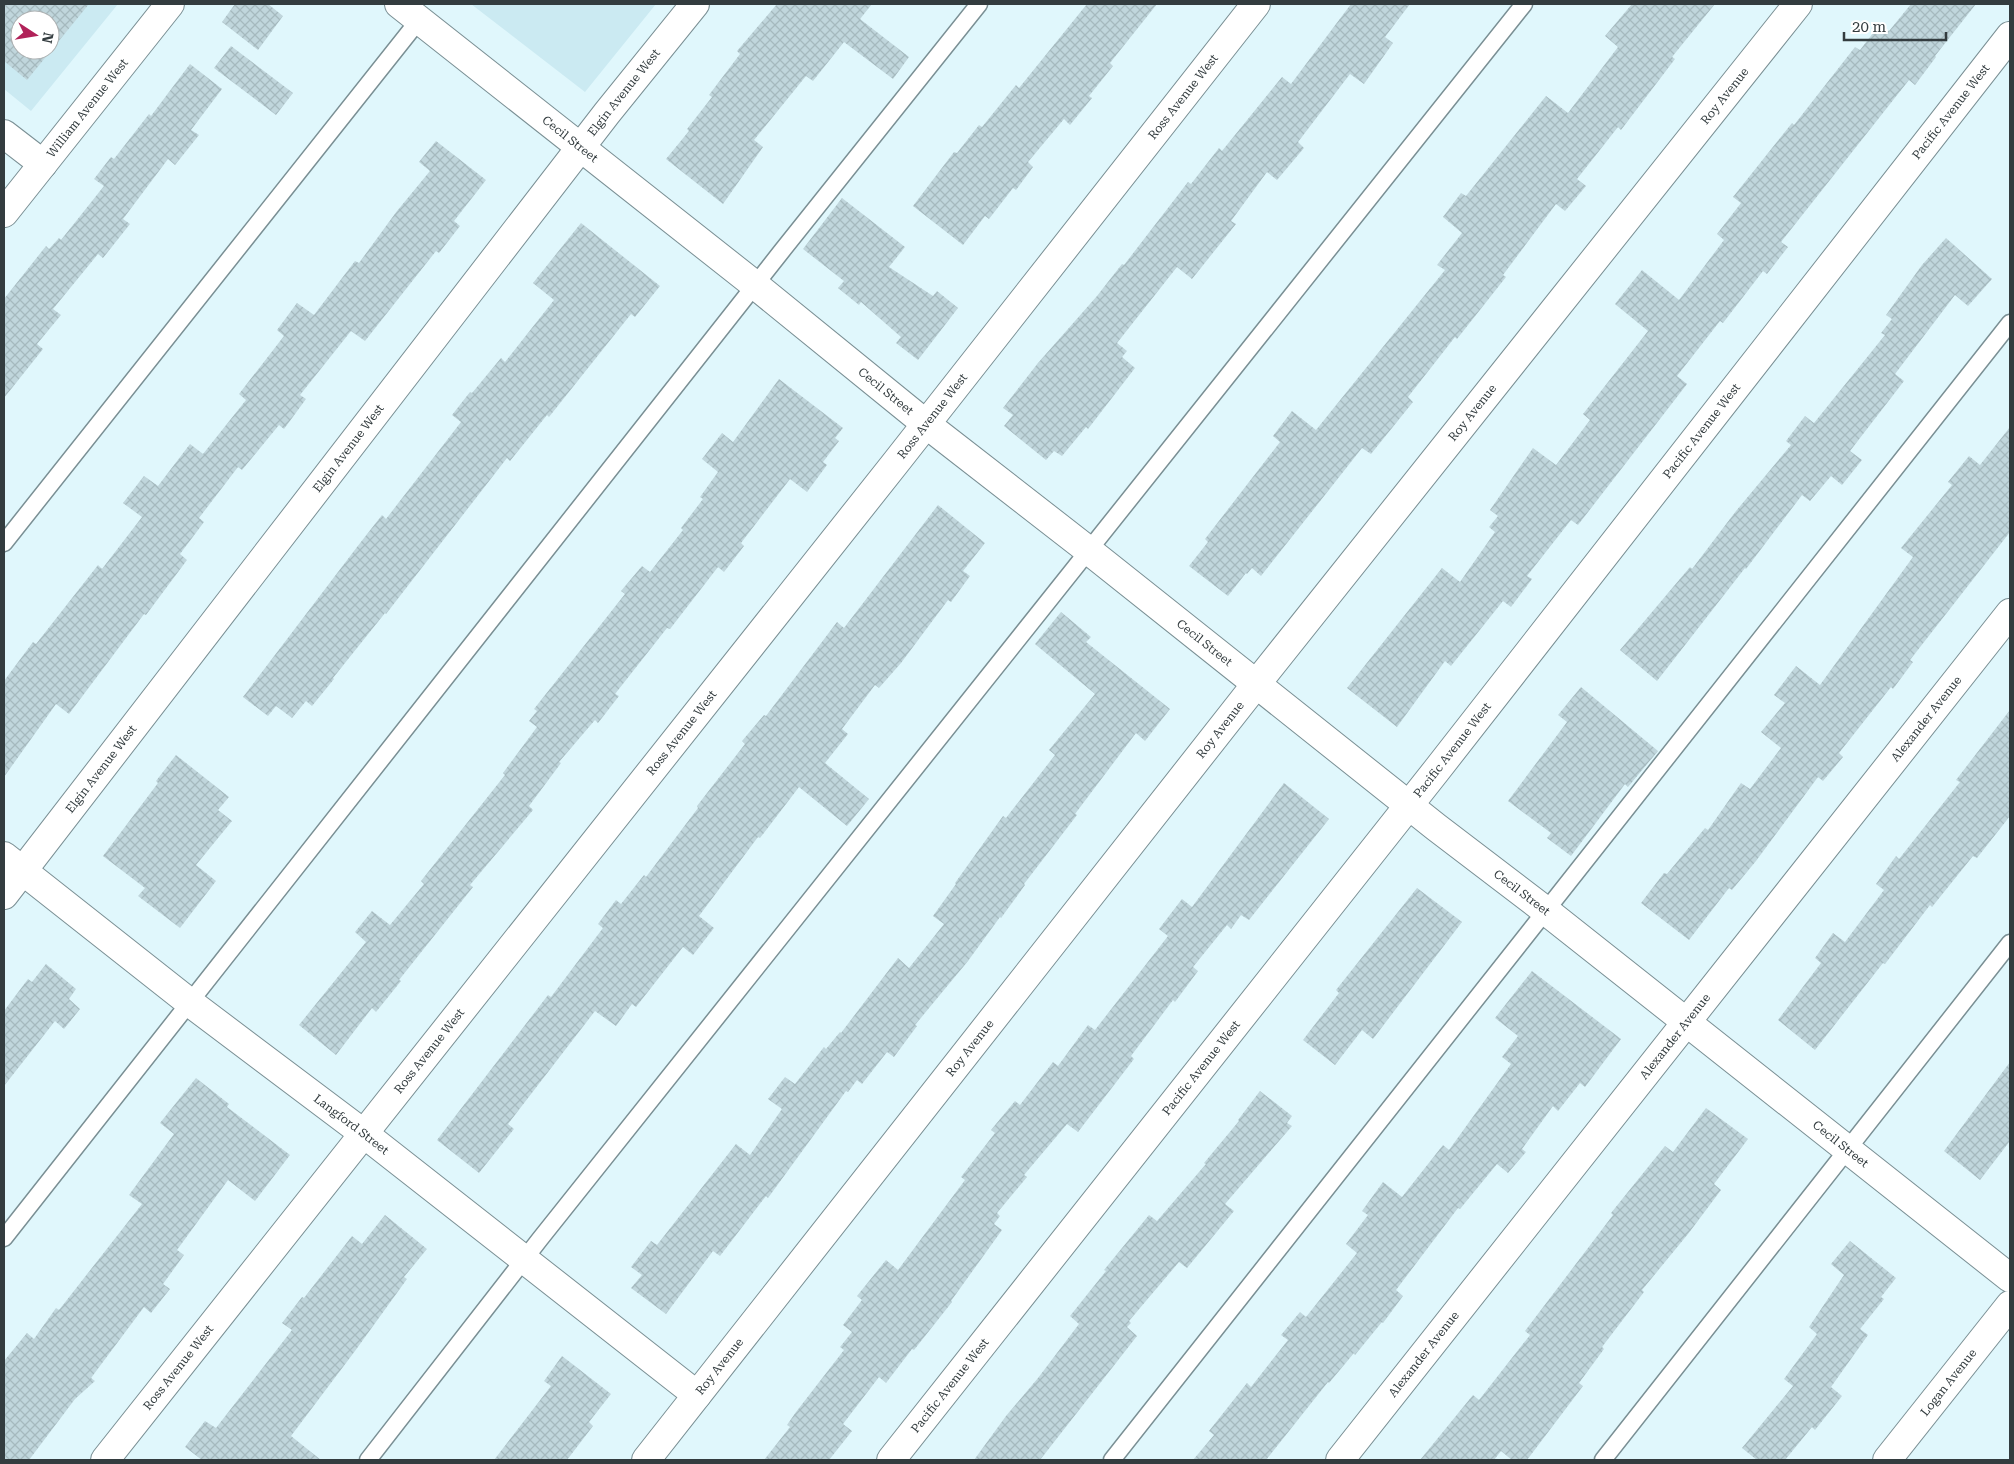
<svg xmlns="http://www.w3.org/2000/svg" width="2014" height="1464" viewBox="0 0 2014 1464" font-family="'Roboto Serif',serif">
<style>
.built{fill:#cbeaf2;fill-rule:evenodd}
.building{fill:url(#building-cross-hatch);fill-rule:evenodd}
.lines{fill:none;stroke-linecap:round;stroke-linejoin:round}
.lane-casing{stroke:#7a8f94;stroke-width:19}
.street-casing{stroke:#7a8f94;stroke-width:30}
.secondary-casing{stroke:#7a8f94;stroke-width:30}
.lane{stroke:#fff;stroke-width:16}
.street{stroke:#fff;stroke-width:28}
.secondary{stroke:#fff;stroke-width:28}
.labels{text-anchor:middle;stroke-width:4.5;stroke-linejoin:round;paint-order:stroke}
.street-label{font-size:12px;fill:#333c3f;stroke:#fff}
</style>
<defs>
<pattern id="building-cross-hatch" width="8" height="8" patternUnits="userSpaceOnUse" patternTransform="scale(1.25)"><rect width="8" height="8" fill="#c0d6dc"/><path d="M0 0l8 8M0 8l8-8" fill="none" stroke="#a5b9be"/></pattern>
</defs>
<rect width="100%" height="100%" fill="#e0f7fc"/>
<!-- built -->
<path class="built" d="M 4,4 L 118,4 L 31,111 L 4,89 ZM 20,20 L 50,20 L 50,50 L 20,50 Z
M 471,4 L 656,4 L 585,92 Z"/>
<!-- building -->
<path class="building" d="M 4,4 L 89,4 L 27,80 L 4,61 ZM 20,20 L 50,20 L 50,50 L 20,50 Z
M 235,4 L 268,4 L 283,16 L 258,50 L 222,22 Z
M 777,4 L 872,4 L 860,19 L 909,57 L 893,79 L 844,42 L 813,81 L 806,76 L 754,140 L 763,147 L 723,204 L 666,159 L 689,131 L 687,129 L 712,97 L 709,95 L 740,54 L 737,51 Z
M 1087,4 L 1157,4 L 1110,63 L 1113,66 L 1089,96 L 1092,98 L 1070,125 L 1064,119 L 1028,162 L 1033,167 L 1016,190 L 1013,188 L 989,219 L 985,216 L 963,245 L 913,206 L 954,152 L 957,153 L 979,125 L 982,127 L 1016,85 L 1019,88 Z
M 1351,4 L 1410,4 L 1385,37 L 1393,43 L 1364,84 L 1350,74 L 1298,142 L 1304,148 L 1277,180 L 1267,172 L 1231,221 L 1236,224 L 1192,279 L 1177,267 L 1117,343 L 1127,351 L 1122,357 L 1135,368 L 1088,429 L 1086,427 L 1062,456 L 1054,451 L 1046,460 L 1004,426 L 1013,415 L 1003,408 L 1038,363 L 1097,296 L 1122,264 L 1124,265 L 1188,182 L 1191,184 L 1219,148 L 1222,151 L 1282,77 L 1291,84 Z
M 1632,4 L 1715,4 L 1672,57 L 1675,59 L 1621,130 L 1618,127 L 1577,179 L 1586,186 L 1565,211 L 1556,204 L 1503,275 L 1506,277 L 1457,339 L 1455,337 L 1408,397 L 1413,402 L 1371,454 L 1362,448 L 1261,576 L 1252,568 L 1247,574 L 1246,573 L 1228,596 L 1189,566 L 1208,542 L 1205,539 L 1280,442 L 1273,436 L 1292,411 L 1316,430 L 1445,270 L 1437,265 L 1462,233 L 1443,217 L 1461,193 L 1466,196 L 1546,96 L 1568,113 L 1618,47 L 1605,36 Z
M 1911,4 L 1976,4 L 1935,56 L 1936,57 L 1915,85 L 1909,80 L 1781,242 L 1788,247 L 1767,274 L 1763,271 L 1723,323 L 1720,321 L 1677,376 L 1687,384 L 1578,525 L 1571,520 L 1527,576 L 1532,579 L 1511,607 L 1503,601 L 1451,666 L 1445,661 L 1397,727 L 1347,688 L 1442,568 L 1460,582 L 1495,532 L 1489,527 L 1498,516 L 1490,510 L 1533,448 L 1556,465 L 1590,420 L 1583,414 L 1648,331 L 1615,304 L 1642,270 L 1679,300 L 1724,240 L 1717,234 L 1741,203 L 1733,197 L 1792,123 L 1794,125 L 1855,47 L 1860,50 L 1880,24 L 1889,31 Z
M 231,46 L 293,93 L 276,115 L 214,68 Z
M 190,64 L 222,89 L 191,130 L 199,135 L 175,165 L 168,159 L 123,219 L 130,224 L 103,258 L 98,254 L 53,309 L 61,315 L 37,344 L 43,349 L 4,398 L 4,299 L 46,246 L 49,249 L 59,238 L 61,240 L 104,186 L 94,179 L 111,157 L 114,159 L 149,114 L 151,116 Z
M 436,141 L 486,180 L 454,221 L 460,226 L 439,253 L 436,251 L 365,341 L 351,331 L 300,395 L 306,399 L 284,429 L 279,425 L 242,470 L 238,467 L 199,518 L 204,522 L 180,554 L 187,560 L 146,615 L 144,614 L 69,714 L 56,704 L 4,777 L 4,681 L 33,642 L 36,644 L 98,565 L 102,569 L 142,517 L 123,503 L 144,476 L 158,486 L 190,444 L 203,454 L 246,400 L 239,394 L 284,336 L 277,330 L 297,303 L 314,315 L 355,261 L 359,263 L 397,211 L 430,171 L 419,162 Z
M 842,198 L 905,247 L 889,267 L 933,296 L 937,291 L 958,308 L 918,360 L 896,343 L 901,337 L 861,302 L 859,305 L 838,288 L 844,281 L 803,249 Z
M 581,223 L 660,286 L 635,317 L 631,314 L 549,417 L 547,415 L 510,461 L 507,458 L 386,614 L 385,613 L 333,678 L 334,679 L 312,706 L 306,701 L 292,718 L 276,706 L 268,716 L 243,697 L 357,547 L 382,515 L 386,519 L 461,422 L 452,415 L 470,392 L 472,393 L 501,358 L 505,362 L 554,300 L 533,283 Z
M 1946,238 L 1992,279 L 1968,306 L 1955,295 L 1895,374 L 1904,381 L 1850,451 L 1862,460 L 1842,485 L 1831,476 L 1810,501 L 1802,495 L 1746,569 L 1745,568 L 1657,681 L 1620,650 L 1690,567 L 1692,569 L 1736,511 L 1791,445 L 1786,441 L 1805,416 L 1814,423 L 1885,335 L 1881,333 L 1892,319 L 1886,315 L 1922,265 Z
M 779,379 L 843,428 L 835,438 L 839,441 L 823,462 L 827,465 L 807,492 L 790,479 L 741,543 L 744,546 L 724,572 L 718,567 L 670,629 L 667,628 L 615,694 L 619,696 L 598,723 L 595,720 L 559,762 L 561,763 L 529,806 L 533,810 L 470,885 L 473,887 L 399,980 L 401,981 L 376,1012 L 372,1008 L 336,1055 L 299,1025 L 366,942 L 355,932 L 372,911 L 390,925 L 424,884 L 421,881 L 505,775 L 503,773 L 537,727 L 529,721 L 537,711 L 534,709 L 625,594 L 621,591 L 642,566 L 650,572 L 683,530 L 681,528 L 703,499 L 700,497 L 718,472 L 702,459 L 722,433 L 733,442 Z
M 2010,427 L 2010,532 L 1910,660 L 1913,662 L 1893,689 L 1891,687 L 1839,753 L 1843,757 L 1823,781 L 1818,777 L 1756,861 L 1732,890 L 1729,888 L 1689,940 L 1641,903 L 1664,873 L 1667,874 L 1705,828 L 1708,830 L 1741,783 L 1750,789 L 1781,748 L 1761,732 L 1785,703 L 1774,695 L 1796,666 L 1820,685 L 1913,557 L 1901,548 L 1952,485 L 1948,482 L 1969,456 L 1980,465 Z
M 938,505 L 985,543 L 963,571 L 970,576 L 951,602 L 948,600 L 901,663 L 879,688 L 875,685 L 842,729 L 848,734 L 825,763 L 869,799 L 847,826 L 799,787 L 760,838 L 758,837 L 699,916 L 714,928 L 693,955 L 683,947 L 636,1007 L 632,1004 L 616,1026 L 595,1011 L 508,1124 L 514,1129 L 479,1173 L 437,1140 L 548,995 L 551,997 L 603,928 L 598,924 L 616,900 L 621,904 L 644,875 L 646,877 L 698,808 L 697,806 L 745,744 L 742,741 L 764,715 L 766,716 L 837,622 L 844,628 Z
M 1061,612 L 1091,637 L 1086,642 L 1170,709 L 1145,741 L 1136,733 L 1075,814 L 1077,815 L 1024,884 L 1025,885 L 1001,918 L 1000,917 L 968,961 L 915,1025 L 917,1026 L 894,1057 L 887,1052 L 862,1084 L 857,1080 L 848,1092 L 846,1091 L 768,1198 L 766,1196 L 720,1256 L 713,1251 L 666,1314 L 631,1288 L 642,1275 L 631,1267 L 651,1241 L 657,1245 L 736,1144 L 750,1155 L 782,1109 L 768,1099 L 785,1077 L 795,1084 L 824,1047 L 826,1049 L 840,1032 L 841,1033 L 898,958 L 909,968 L 944,924 L 933,916 L 956,884 L 955,883 L 1003,816 L 1006,818 L 1055,755 L 1049,750 L 1095,694 L 1035,644 Z
M 1581,687 L 1658,751 L 1628,787 L 1625,784 L 1571,856 L 1547,838 L 1551,833 L 1508,801 L 1567,722 L 1558,715 Z
M 2010,710 L 2010,816 L 1977,858 L 1973,856 L 1932,907 L 1930,905 L 1885,964 L 1883,963 L 1815,1050 L 1778,1020 L 1821,963 L 1815,958 L 1833,933 L 1845,942 L 1884,890 L 1876,884 L 1896,856 L 1899,859 L 1960,782 L 1956,780 Z
M 176,755 L 229,797 L 218,810 L 232,821 L 196,865 L 216,881 L 180,928 L 138,896 L 145,888 L 103,856 L 158,783 L 156,781 Z
M 1284,783 L 1329,819 L 1249,920 L 1241,915 L 1231,929 L 1227,925 L 1193,967 L 1198,971 L 1175,1002 L 1173,1000 L 1131,1056 L 1134,1059 L 1078,1132 L 1067,1124 L 1024,1175 L 1027,1177 L 997,1213 L 1000,1216 L 994,1224 L 1002,1230 L 951,1301 L 952,1302 L 914,1350 L 912,1349 L 886,1383 L 879,1377 L 843,1424 L 852,1431 L 829,1460 L 764,1460 L 790,1427 L 787,1425 L 796,1412 L 844,1350 L 840,1347 L 852,1332 L 843,1325 L 862,1300 L 857,1296 L 886,1260 L 898,1270 L 965,1180 L 961,1177 L 995,1133 L 991,1130 L 1015,1101 L 1020,1105 L 1053,1062 L 1058,1066 L 1088,1025 L 1095,1030 L 1168,936 L 1159,929 L 1182,899 L 1192,907 Z
M 1417,888 L 1462,922 L 1373,1039 L 1362,1030 L 1335,1065 L 1303,1040 L 1339,993 L 1336,990 Z
M 46,964 L 76,989 L 69,999 L 80,1009 L 64,1029 L 55,1021 L 4,1086 L 4,1011 L 28,979 L 32,982 Z
M 1532,971 L 1621,1039 L 1585,1087 L 1580,1083 L 1558,1111 L 1553,1106 L 1522,1149 L 1526,1152 L 1508,1173 L 1497,1164 L 1460,1209 L 1458,1208 L 1396,1290 L 1403,1296 L 1383,1323 L 1382,1322 L 1355,1355 L 1354,1353 L 1329,1383 L 1328,1382 L 1266,1460 L 1193,1460 L 1214,1435 L 1209,1431 L 1247,1383 L 1251,1387 L 1288,1340 L 1281,1335 L 1300,1312 L 1306,1317 L 1357,1253 L 1346,1244 L 1368,1215 L 1362,1211 L 1383,1182 L 1402,1197 L 1443,1145 L 1449,1150 L 1511,1064 L 1502,1057 L 1518,1036 L 1495,1018 Z
M 2010,1062 L 2010,1141 L 1980,1180 L 1944,1151 Z
M 196,1078 L 229,1104 L 227,1107 L 290,1155 L 255,1201 L 228,1180 L 177,1250 L 184,1255 L 163,1284 L 170,1289 L 151,1313 L 144,1307 L 91,1378 L 95,1381 L 75,1399 L 29,1460 L 4,1460 L 4,1361 L 27,1333 L 34,1339 L 56,1308 L 59,1310 L 142,1204 L 129,1195 L 174,1134 L 160,1123 Z
M 1260,1091 L 1292,1116 L 1287,1123 L 1292,1126 L 1225,1204 L 1234,1211 L 1187,1268 L 1179,1262 L 1129,1321 L 1131,1323 L 1127,1327 L 1137,1336 L 1040,1460 L 974,1460 L 1006,1416 L 1038,1378 L 1079,1324 L 1070,1316 L 1106,1271 L 1104,1270 L 1149,1215 L 1157,1221 L 1206,1164 L 1204,1163 L 1239,1121 L 1238,1120 Z
M 1706,1108 L 1748,1139 L 1714,1184 L 1721,1190 L 1688,1234 L 1642,1290 L 1644,1292 L 1602,1347 L 1604,1349 L 1579,1383 L 1583,1386 L 1527,1460 L 1512,1460 L 1501,1451 L 1494,1460 L 1420,1460 L 1473,1395 L 1479,1400 L 1530,1335 L 1525,1331 L 1613,1215 L 1611,1213 L 1665,1146 L 1673,1152 Z
M 385,1215 L 427,1249 L 404,1277 L 407,1279 L 355,1351 L 291,1436 L 321,1460 L 202,1460 L 185,1447 L 205,1421 L 216,1428 L 292,1330 L 282,1323 L 302,1297 L 304,1298 L 352,1236 L 362,1244 Z
M 1850,1241 L 1896,1278 L 1881,1297 L 1884,1299 L 1860,1329 L 1868,1335 L 1831,1387 L 1842,1396 L 1815,1430 L 1812,1427 L 1785,1460 L 1757,1460 L 1742,1448 L 1793,1386 L 1784,1379 L 1817,1334 L 1809,1327 L 1844,1275 L 1831,1264 Z
M 562,1356 L 611,1394 L 589,1422 L 593,1426 L 567,1460 L 494,1460 L 551,1386 L 544,1381 Z"/>
<g class="lines">
<!-- lane casing -->
<g class="lane-casing">
<path id="lane" d="M 4,543 L 419,20
M 4,1238 L 781,252 L 979,4
M 368,1460 L 540,1239 L 1524,4
M 1112,1460 L 2010,323
M 1603,1460 L 2010,943"/>
</g>
<!-- street casing -->
<g class="street-casing">
<g id="street">
<path id="s1" d="M 399,4 L 755,285 L 926,424 L 1088,550 L 1436,827 L 1546,911 L 2010,1278"/>
<path d="M 4,134 L 43,164"/>
<path id="s2" d="M 4,213 L 170,4"/>
<path id="s3" d="M 4,856 L 189,1002 L 363,1133 L 697,1395"/>
<path id="s4" d="M 4,895 L 607,113 L 695,4"/>
<path id="s5" d="M 105,1460 L 897,461 L 1256,4"/>
<path id="s6" d="M 646,1460 L 1257,683 L 1798,4"/>
<path id="s7" d="M 891,1460 L 1436,771 L 2010,36"/>
<path id="s8" d="M 1340,1460 L 2010,613"/>
</g>
</g>
<!-- secondary casing -->
<g class="secondary-casing">
<g id="secondary">
<path id="s9" d="M 1887,1460 L 2010,1305"/>
</g>
</g>
<!-- lane -->
<use href="#lane" class="lane"/>
<!-- street -->
<use href="#street" class="street"/>
<!-- secondary -->
<use href="#secondary" class="secondary"/>
</g>
<g class="labels">
<!-- street labels -->
<g class="street-label">
<text dy="4" stroke="none"><textPath href="#s4" startOffset="1014">Elgin Avenue West</textPath></text>
<text dy="4" stroke="none"><textPath href="#s6" startOffset="1739">Roy Avenue</textPath></text>
<text dy="4" stroke="none"><textPath href="#s5" startOffset="1738">Ross Avenue West</textPath></text>
<text dy="4" stroke="none"><textPath href="#s2" startOffset="134">William Avenue West</textPath></text>
<text dy="4" stroke="none"><textPath href="#s7" startOffset="1715">Pacific Avenue West</textPath></text>
<text dy="4" stroke="none"><textPath href="#s1" startOffset="218">Cecil Street</textPath></text>
<text dy="4" stroke="none"><textPath href="#s1" startOffset="622">Cecil Street</textPath></text>
<text dy="4" stroke="none"><textPath href="#s6" startOffset="1334">Roy Avenue</textPath></text>
<text dy="4" stroke="none"><textPath href="#s5" startOffset="1332">Ross Avenue West</textPath></text>
<text dy="4" stroke="none"><textPath href="#s7" startOffset="1310">Pacific Avenue West</textPath></text>
<text dy="4" stroke="none"><textPath href="#s4" startOffset="564">Elgin Avenue West</textPath></text>
<text dy="4" stroke="none"><textPath href="#s1" startOffset="1028">Cecil Street</textPath></text>
<text dy="4" stroke="none"><textPath href="#s8" startOffset="945">Alexander Avenue</textPath></text>
<text dy="4" stroke="none"><textPath href="#s6" startOffset="929">Roy Avenue</textPath></text>
<text dy="4" stroke="none"><textPath href="#s5" startOffset="928">Ross Avenue West</textPath></text>
<text dy="4" stroke="none"><textPath href="#s7" startOffset="905">Pacific Avenue West</textPath></text>
<text dy="4" stroke="none"><textPath href="#s4" startOffset="159">Elgin Avenue West</textPath></text>
<text dy="4" stroke="none"><textPath href="#s1" startOffset="1432">Cecil Street</textPath></text>
<text dy="4" stroke="none"><textPath href="#s8" startOffset="540">Alexander Avenue</textPath></text>
<text dy="4" stroke="none"><textPath href="#s6" startOffset="524">Roy Avenue</textPath></text>
<text dy="4" stroke="none"><textPath href="#s5" startOffset="522">Ross Avenue West</textPath></text>
<text dy="4" stroke="none"><textPath href="#s7" startOffset="500">Pacific Avenue West</textPath></text>
<text dy="4" stroke="none"><textPath href="#s3" startOffset="439">Langford Street</textPath></text>
<text dy="4" stroke="none"><textPath href="#s1" startOffset="1838">Cecil Street</textPath></text>
<text dy="4" stroke="none"><textPath href="#s8" startOffset="135">Alexander Avenue</textPath></text>
<text dy="4" stroke="none"><textPath href="#s5" startOffset="118">Ross Avenue West</textPath></text>
<text dy="4" stroke="none"><textPath href="#s6" startOffset="119">Roy Avenue</textPath></text>
<text dy="4" stroke="none"><textPath href="#s9" startOffset="99">Logan Avenue</textPath></text>
<text dy="4" stroke="none"><textPath href="#s7" startOffset="95">Pacific Avenue West</textPath></text>
</g>
</g>
<!-- border -->
<rect width="2014" height="1464" fill="none" stroke="#333c3f" stroke-width="10"/>
<!-- north arrow -->
<g transform="translate(35 35) rotate(102)"><circle r="24" fill="#ffffff" stroke="#adb1b2"/>
<path d="M0-4L9 19L0 12L-9 19Z" fill="#b12259"/>
<text y="-8" font-size="14" font-weight="bold" text-anchor="middle" fill="#333c3f">N</text>
</g>
<!-- scale -->
<path d="M1844 32v8h102v-8" fill="none" stroke="#333c3f" stroke-width="2.5"/>
<text x="1852" y="32" font-size="15" fill="#333c3f" stroke="#ffffff" stroke-width="4" paint-order="stroke">20 m</text>
</svg>
